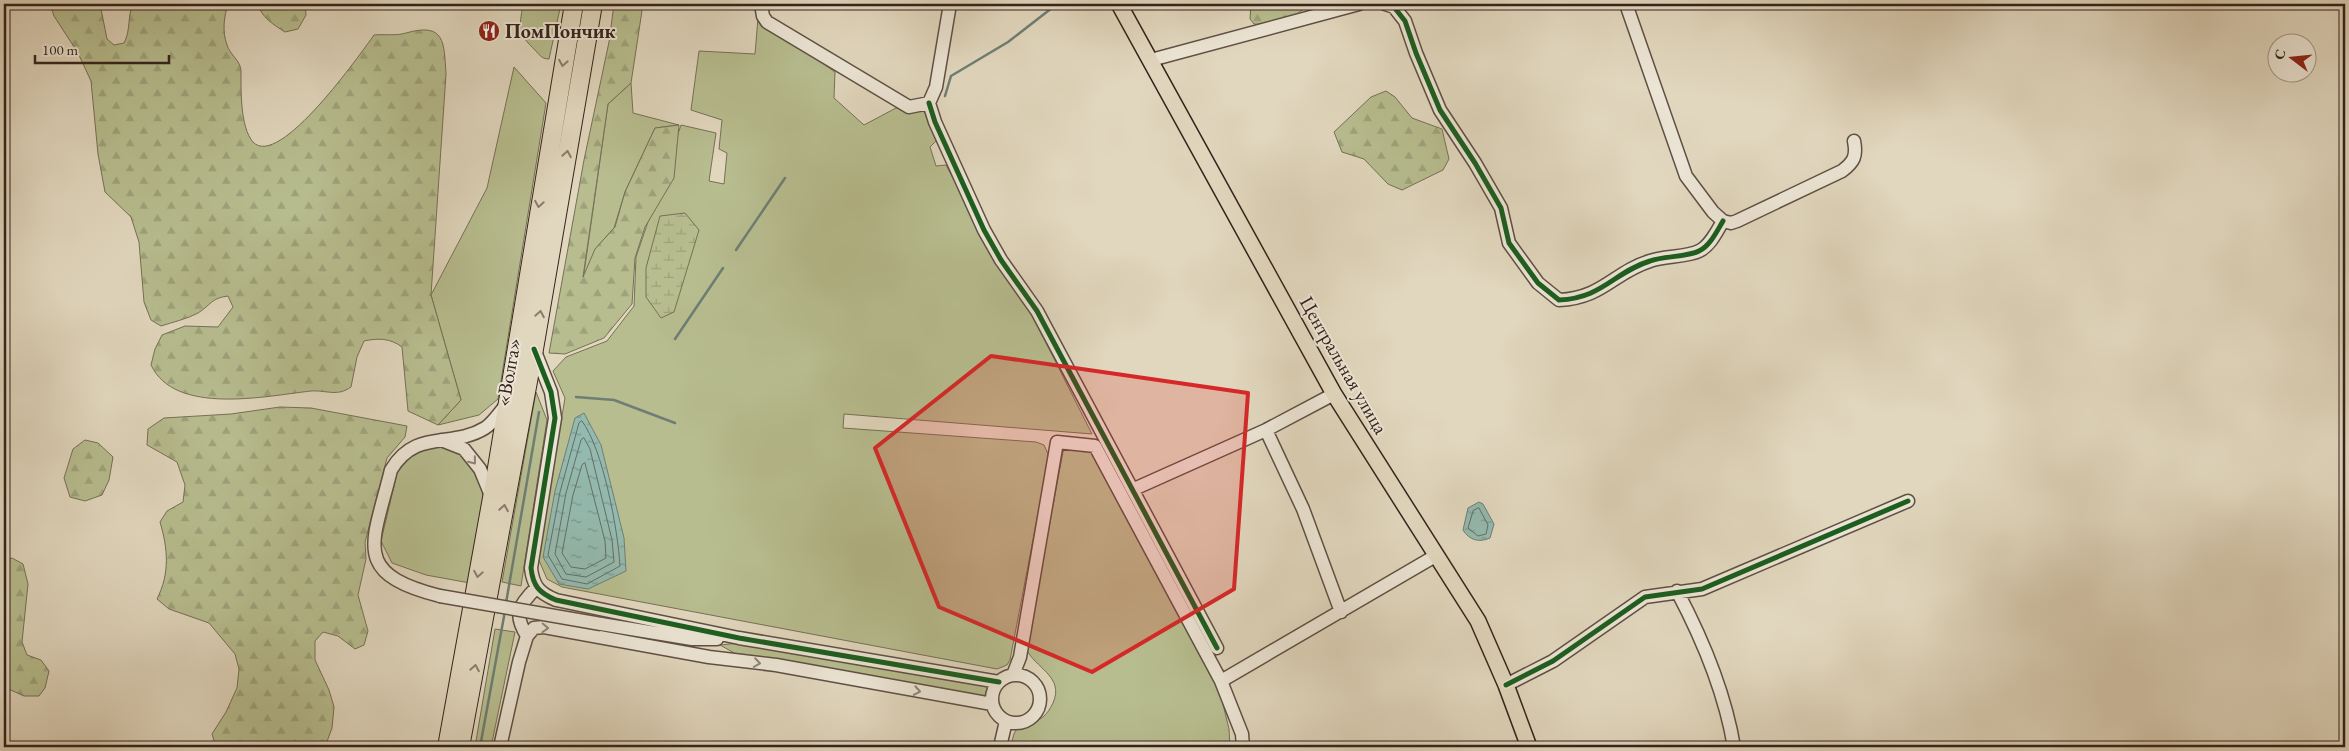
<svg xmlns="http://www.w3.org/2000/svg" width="2349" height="751" viewBox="0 0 2349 751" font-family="'EB Garamond',serif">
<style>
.grass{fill:#b7bd8f;stroke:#767056}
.forest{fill:url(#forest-firs);stroke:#767056}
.wetland{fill:url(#wetland-marsh);stroke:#767056}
.water{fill:url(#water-ripples);stroke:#6e7e74}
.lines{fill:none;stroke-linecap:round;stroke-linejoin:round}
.shore{stroke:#646e66;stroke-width:1}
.stream{stroke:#6e7e74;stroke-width:2.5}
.minor-casing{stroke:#5f5044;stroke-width:15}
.major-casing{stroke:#34231c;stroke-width:18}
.highway-casing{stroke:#34231c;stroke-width:20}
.minor{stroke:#ece5d5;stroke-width:12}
.major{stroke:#e1d7be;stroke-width:15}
.highway{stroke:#e1d7be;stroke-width:18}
.minor-bridge-casing{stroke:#5f5044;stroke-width:15;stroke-linecap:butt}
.minor-bridge{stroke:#ece5d5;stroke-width:12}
.cycleway-casing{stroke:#ece5d5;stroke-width:8}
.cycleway{stroke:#1b5e20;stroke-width:5}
.oneway{stroke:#8a7d6d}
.oneway2{stroke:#908478}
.marked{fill:#d62828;fill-opacity:0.2;stroke:#d62828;stroke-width:4;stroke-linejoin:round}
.labels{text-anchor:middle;stroke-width:4;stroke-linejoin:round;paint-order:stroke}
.poi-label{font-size:20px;font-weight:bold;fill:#34231c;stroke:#ece5d5;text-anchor:start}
.street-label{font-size:20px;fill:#34231c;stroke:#ece5d5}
</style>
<defs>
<pattern id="forest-firs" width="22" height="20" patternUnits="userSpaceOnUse" patternTransform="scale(1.25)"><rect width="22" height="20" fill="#b7bd8f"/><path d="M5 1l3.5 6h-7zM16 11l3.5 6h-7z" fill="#9ea27b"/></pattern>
<pattern id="wetland-marsh" width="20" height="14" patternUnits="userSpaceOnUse" patternTransform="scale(1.25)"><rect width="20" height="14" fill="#b7bd8f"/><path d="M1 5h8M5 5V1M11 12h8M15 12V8" fill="none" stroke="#9ea27b"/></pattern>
<pattern id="water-ripples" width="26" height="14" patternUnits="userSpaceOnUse" patternTransform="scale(1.25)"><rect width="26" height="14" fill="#94baaf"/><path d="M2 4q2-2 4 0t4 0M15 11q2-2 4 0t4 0" fill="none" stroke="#7a978e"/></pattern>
</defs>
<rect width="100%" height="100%" fill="#e1d7be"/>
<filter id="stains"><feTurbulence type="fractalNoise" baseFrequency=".004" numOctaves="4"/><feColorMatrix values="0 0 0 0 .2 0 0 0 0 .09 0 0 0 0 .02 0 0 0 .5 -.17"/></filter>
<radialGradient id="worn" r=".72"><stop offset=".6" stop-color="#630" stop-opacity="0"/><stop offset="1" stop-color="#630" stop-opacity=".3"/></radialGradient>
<!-- grass -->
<path class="grass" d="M 523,4 L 561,4 L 549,59 C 543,59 540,56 536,51 C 517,33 519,29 523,4 Z
M 758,18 L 835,72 L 834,98 L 864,125 L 896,108 L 921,110 L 928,115 L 938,139 L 930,147 L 936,166 L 946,165 L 992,252 L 1032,315 L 1092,434 L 844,414 L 843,428 L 1036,442 L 1044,445 L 1049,456 L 1010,660 L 1007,665 L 997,669 L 562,587 L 547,579 L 538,558 L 565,398 L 553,371 L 566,357 L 607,341 L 634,306 L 636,257 L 681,125 L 716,133 L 709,181 L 724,184 L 727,153 L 719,149 L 722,120 L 691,110 L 699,51 L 755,54 Z
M 514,67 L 546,103 L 498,399 L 479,415 L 438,425 L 461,400 L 431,295 L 487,188 Z
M 631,83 L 633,113 L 679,125 L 655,128 L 625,192 L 614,228 L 596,248 L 583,280 L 608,104 Z
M 536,392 L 547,420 L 521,586 L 502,582 Z
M 438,443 L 461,453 L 473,470 L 485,498 L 470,583 L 426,575 L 392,563 L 381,541 L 399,465 L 414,450 Z
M 1067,447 L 1093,447 L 1218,684 L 1229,729 L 1230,747 L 1011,747 C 1012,742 1013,733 1017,729 C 1029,718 1041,728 1053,703 C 1065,676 1034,668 1026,648 L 1063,452 Z
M 495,629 L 515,632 L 491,747 L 475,747 Z
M 739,643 L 989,686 L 986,699 L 736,654 L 720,645 Z"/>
<!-- forest -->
<path class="forest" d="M 50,4 L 100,4 L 107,39 L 114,45 L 124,43 C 131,30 127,17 133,4 L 228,4 C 224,17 222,31 227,45 C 230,55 241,61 241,71 C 241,90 240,127 253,142 C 279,170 361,53 374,35 C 384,34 397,36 406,33 C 445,22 444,42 446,74 L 431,295 L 461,400 L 438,425 L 408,411 L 402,347 C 390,338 378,338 364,341 L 357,357 L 351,387 C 337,397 327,390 311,391 C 266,396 175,416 151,365 L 155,349 L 162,335 L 185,326 L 218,327 L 233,307 L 228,296 C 211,298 211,305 198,313 C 187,319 173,322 161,326 L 151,320 L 144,302 L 139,242 L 131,217 L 105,192 L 98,154 L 91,81 L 78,53 L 54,16 Z
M 258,4 L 305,4 L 306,15 L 298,29 L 285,32 C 274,25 261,17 258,4 Z
M 614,4 L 643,4 L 631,83 L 608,104 L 583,277 L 595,249 L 615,227 L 625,192 L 655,128 L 679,125 L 674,178 L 645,227 L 635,258 L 632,304 L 604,338 L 565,354 L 549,353 L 584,160 L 609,42 Z
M 1251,4 L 1308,4 C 1297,19 1272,25 1254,24 L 1250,19 Z
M 1386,91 L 1395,97 L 1412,118 L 1442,129 L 1449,159 L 1443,170 L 1402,190 L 1388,184 L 1364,159 L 1342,152 L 1334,132 L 1371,97 Z
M 280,407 L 311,408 L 407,426 L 405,437 L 387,458 L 365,542 L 366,559 L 358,595 L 368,631 L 364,645 L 355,649 L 338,636 L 323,632 L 315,641 L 315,660 L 329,690 L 334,707 L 332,728 L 325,747 L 216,747 L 212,734 L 226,712 L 237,688 L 239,669 L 235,654 L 209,623 L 169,609 L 157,599 C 170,573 168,549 160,522 L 167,511 L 183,502 L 185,485 L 177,462 L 147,445 L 148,429 L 164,418 L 231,414 Z
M 85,440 L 98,443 L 113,457 L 109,480 L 102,495 L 85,501 L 70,497 L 64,478 L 73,449 Z
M 12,558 L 23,564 L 28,584 L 22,642 L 27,655 L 41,660 L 49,671 L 45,688 L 39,696 L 24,696 L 4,687 L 4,561 Z"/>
<!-- wetland -->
<path class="wetland" d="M 685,213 L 699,230 L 674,312 L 661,318 L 646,297 L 646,268 L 660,216 Z"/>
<!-- water -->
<path class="water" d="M 584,413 L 601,445 L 624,538 L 626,571 L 588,589 L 559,584 L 543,557 L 555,491 L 575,418 Z
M 1479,502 L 1483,504 L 1494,524 L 1490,538 C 1479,543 1469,540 1463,530 L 1468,508 Z"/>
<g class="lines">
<!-- shore -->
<path class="shore" d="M 582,421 C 603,449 618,530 620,566 L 587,584 L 562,579 L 548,555 L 560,492 L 579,423 Z
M 584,438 L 590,449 L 612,540 L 614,562 L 586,577 L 566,574 L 555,554 L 566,493 L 581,440 Z
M 585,463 L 605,541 L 606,558 L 585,569 L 571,567 L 562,553 L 573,495 L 582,465 Z
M 1479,508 L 1488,525 L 1486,534 L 1478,536 L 1468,528 L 1473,511 Z"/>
<!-- stream -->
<path class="stream" d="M 945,96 L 951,76 L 1008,42 L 1057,4
M 736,250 L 785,178
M 675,339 L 723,268
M 576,397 L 614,400 L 675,423
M 506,603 L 539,412
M 480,747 L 505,611"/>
<!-- minor casing -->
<g class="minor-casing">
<path id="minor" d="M 761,4 L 763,16 L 767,22 L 909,107 L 929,103 L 936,87 L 950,4
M 1385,4 L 1394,7 L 1405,21 L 1416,53 L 1440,110 L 1475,163 L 1501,208 L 1509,243 L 1538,283 L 1559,300 C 1603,298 1614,272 1650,261 C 1663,256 1688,257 1699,251 C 1710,246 1717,231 1723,221
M 1626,4 L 1686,176 L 1713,212 L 1723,221 L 1731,223 L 1737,221 L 1842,171 C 1854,162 1857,156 1854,141
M 1151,60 L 1359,4
M 929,103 L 935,122 L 984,230 L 1001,260 L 1037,311 L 1217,648
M 534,349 L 551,392 L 555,418 L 531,568 C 533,586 539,593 556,600 L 739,638 L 999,682
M 1266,430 L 1303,509 L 1341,612
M 441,440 L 464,449 L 480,469 L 492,498
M 1134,489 L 1266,430 L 1334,394
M 1677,591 C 1703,640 1725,693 1734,747
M 440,596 C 350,573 373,544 391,470 C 416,428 451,449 485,428 C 493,423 500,412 506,405
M 601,624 L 692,639 L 717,639
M 527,636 C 513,614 519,605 536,588
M 1013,675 L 1020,657 L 1057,442 L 1095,446 L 1221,681
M992 699a24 24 0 1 1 48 0a24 24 0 1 1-48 0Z
M 1506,685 L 1553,661 L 1645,597 L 1702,589 L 1908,501
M 500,747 L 519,662 L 527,636 L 534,628 L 544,627 L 709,657 L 776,665 L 992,704
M 1000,747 L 1006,721
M 1243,747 L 1242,734 L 1221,681 L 1437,555"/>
</g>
<!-- major casing -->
<g class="major-casing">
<path id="major" d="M 1119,4 L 1334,394 L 1478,621 L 1506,685 L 1529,747"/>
</g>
<!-- highway casing -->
<g class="highway-casing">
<path id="highway" d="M 447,747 L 492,498 L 574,4
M 460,747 L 534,349 L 593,4"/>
</g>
<!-- minor -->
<use href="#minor" class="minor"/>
<!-- major -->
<use href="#major" class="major"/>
<!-- highway -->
<use href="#highway" class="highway"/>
<!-- minor-bridge casing -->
<g class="minor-bridge-casing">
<path id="minor-bridge" d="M 440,596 L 601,624"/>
</g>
<!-- minor-bridge -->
<use href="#minor-bridge" class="minor-bridge"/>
<!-- cycleway casing -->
<g class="cycleway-casing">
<path id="cycleway" d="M 1385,4 L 1394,7 L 1405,21 L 1416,53 L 1440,110 L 1475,163 L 1501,208 L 1509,243 L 1538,283 L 1559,300 C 1603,298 1614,272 1650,261 C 1663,256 1688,257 1699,251 C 1710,246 1717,231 1723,221
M 929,103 L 935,122 L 984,230 L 1001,260 L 1037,311 L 1217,648
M 534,349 L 551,392 L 555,418 L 531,568 C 533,586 539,593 556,600 L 739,638 L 999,682
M 1506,685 L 1553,661 L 1645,597 L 1702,589 L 1908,501"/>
</g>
<!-- cycleway -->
<use href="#cycleway" class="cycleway"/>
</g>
<!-- one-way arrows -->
<defs><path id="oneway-chevron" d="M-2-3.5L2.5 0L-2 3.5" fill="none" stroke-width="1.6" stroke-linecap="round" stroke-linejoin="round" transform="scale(1.25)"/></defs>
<g class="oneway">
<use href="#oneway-chevron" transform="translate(563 63) rotate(100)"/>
<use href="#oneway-chevron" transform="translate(567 154) rotate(-80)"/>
<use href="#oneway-chevron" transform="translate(539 204) rotate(99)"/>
<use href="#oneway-chevron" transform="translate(540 314) rotate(-80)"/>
<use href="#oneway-chevron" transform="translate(504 508) rotate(-80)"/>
<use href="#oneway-chevron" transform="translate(478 574) rotate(100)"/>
<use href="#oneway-chevron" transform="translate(475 668) rotate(-80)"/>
</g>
<g class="oneway2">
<use href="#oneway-chevron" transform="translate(473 461) rotate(51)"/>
<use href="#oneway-chevron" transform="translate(545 628) rotate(2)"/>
<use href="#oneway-chevron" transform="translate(757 663) rotate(9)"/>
<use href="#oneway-chevron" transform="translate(917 691) rotate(10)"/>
</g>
<!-- marked area -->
<path class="marked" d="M 991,356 L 1248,393 L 1234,589 L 1092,672 L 939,607 L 875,448 Z"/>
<!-- icons -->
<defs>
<g id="restaurant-disc" transform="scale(1.125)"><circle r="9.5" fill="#8f2418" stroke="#ece5d5"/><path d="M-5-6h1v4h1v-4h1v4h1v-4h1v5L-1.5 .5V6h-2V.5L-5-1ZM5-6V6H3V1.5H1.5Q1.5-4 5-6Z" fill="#fff"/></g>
</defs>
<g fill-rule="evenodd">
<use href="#restaurant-disc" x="489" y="31"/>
</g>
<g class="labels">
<!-- poi labels -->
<g class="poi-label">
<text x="505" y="38">ПомПончик</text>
</g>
<!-- street labels -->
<g class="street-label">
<text transform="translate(1344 365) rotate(60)" y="7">Центральная улица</text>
<text transform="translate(508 372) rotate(-80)" y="7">«Волга»</text>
</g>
</g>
<!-- margin -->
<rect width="2349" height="751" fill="none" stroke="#e1d7be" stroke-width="20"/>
<rect x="5" y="5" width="2339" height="741" fill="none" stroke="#34231c" stroke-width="2.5"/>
<rect x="10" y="10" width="2329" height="731" fill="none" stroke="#34231c"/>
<!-- north arrow -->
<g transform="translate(2292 58) rotate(286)"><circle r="24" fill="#ece5d5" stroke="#a2978b"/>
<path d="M0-4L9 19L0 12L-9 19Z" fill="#8f2418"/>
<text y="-8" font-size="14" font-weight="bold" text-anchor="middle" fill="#34231c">С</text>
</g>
<!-- scale -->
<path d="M35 55v8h134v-8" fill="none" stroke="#34231c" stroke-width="2.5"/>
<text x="42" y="55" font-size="15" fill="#34231c" stroke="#ece5d5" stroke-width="4" paint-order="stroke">100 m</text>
<rect width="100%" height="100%" filter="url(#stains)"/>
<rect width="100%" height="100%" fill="url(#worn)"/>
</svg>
